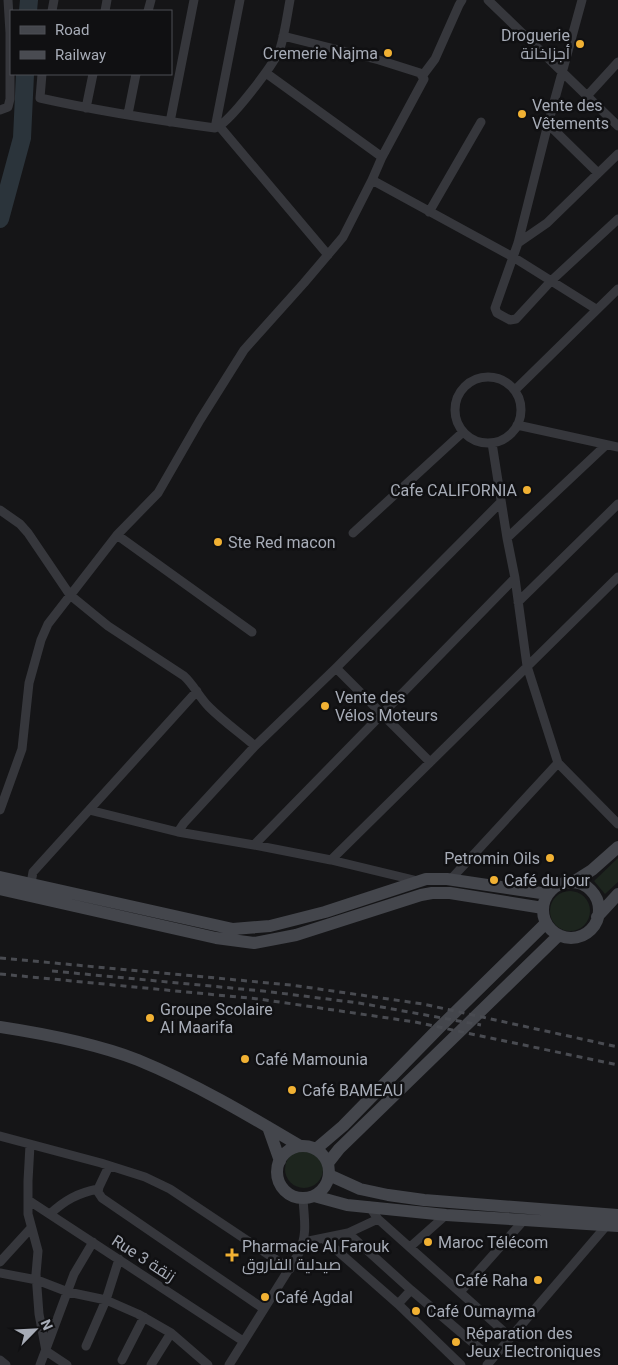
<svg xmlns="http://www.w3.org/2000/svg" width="618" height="1365" viewBox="0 0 618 1365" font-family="Roboto,Cairo,sans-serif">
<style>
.green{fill:#1d251e}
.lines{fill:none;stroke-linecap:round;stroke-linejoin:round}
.river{stroke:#2b343b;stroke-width:18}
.street{stroke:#36373c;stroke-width:9}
.secondary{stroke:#44464c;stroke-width:12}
.rail{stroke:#494b51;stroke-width:3;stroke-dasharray:6 5;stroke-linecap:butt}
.poi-dot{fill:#f1b133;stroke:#101012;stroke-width:2}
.labels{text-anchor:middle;stroke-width:5;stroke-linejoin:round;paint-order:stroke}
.poi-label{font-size:16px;fill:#a7acb7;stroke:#101012;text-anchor:start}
.street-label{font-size:16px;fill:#a7acb7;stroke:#101012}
</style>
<rect width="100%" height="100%" fill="#151517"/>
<!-- green -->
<path class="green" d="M 618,858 L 618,882 L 605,894 L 594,881 Z
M550 911a20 20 0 1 1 40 0a20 20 0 1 1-40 0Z
M285 1169a19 19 0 1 1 38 0a19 19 0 1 1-38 0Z"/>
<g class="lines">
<!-- river -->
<path class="river" d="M 28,11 L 29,0
M 0,219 L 22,138 L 25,74"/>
<!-- street -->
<path class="street" d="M 488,0 L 618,126
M 582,0 L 548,124 L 518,243 L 495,308 L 497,313 L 510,320 L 516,319 L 551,281 L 618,219
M 52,11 L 54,0
M 105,11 L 107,0
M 148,11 L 151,0
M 283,36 L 379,60 L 420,73 L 424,79 L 382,157 L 372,180
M 266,73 L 382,157
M 42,74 L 40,98 C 98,111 156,120 215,128 C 229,124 274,64 280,49 C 285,33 287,16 290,0
M 423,75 L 435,59 L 459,5 L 462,0
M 587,96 L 618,62
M 86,108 L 93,74
M 0,110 L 8,107 L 10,99 L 10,33 L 8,0
M 128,114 L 136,74
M 170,122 L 194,0
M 548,124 L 598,173
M 220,127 L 328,255
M 215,128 L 240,0
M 429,212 L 481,122
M 518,243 L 547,223 L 618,154
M455 410a33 33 0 1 1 66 0a33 33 0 1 1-66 0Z
M 515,390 L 618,289
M 517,425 L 618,447
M 492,443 L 507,538 L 515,578 L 527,666 L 558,763 L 618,824
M 0,510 L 20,524 L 28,533 L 70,595 L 108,626 L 184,676 C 194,685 199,697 209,707 C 223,721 240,733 255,746
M 353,533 L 463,432
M 117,535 L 252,632
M 507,538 L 606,445
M 518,602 L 618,504
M 336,668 L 430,762
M 0,810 L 22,749 L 29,683 L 41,640 L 48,624 L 117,535 L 158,493 L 200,420 L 244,350 L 304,283 L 343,237 L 372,180 L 513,257 L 596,309
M 89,810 L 178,832
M 254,845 L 515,578
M 331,860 L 618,577
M 451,879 L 558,763
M 418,881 L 331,860 L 254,845 L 178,832 L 184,823 L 255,746 L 336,668 L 501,502
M 31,883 L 33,872 L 197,691
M 0,1136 L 101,1163 L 145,1177 L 170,1189 L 290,1269
M 30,1145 L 28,1181 L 28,1214 L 38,1251 L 36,1274 L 39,1314 L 46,1351 L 67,1365
M 109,1166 L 99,1187 L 98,1192 L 102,1198 L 264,1309
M 28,1200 L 243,1341
M 369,1206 L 378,1219 L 510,1337
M 50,1214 C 65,1200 78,1193 98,1189
M 348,1233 L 411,1290 L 492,1359
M 324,1239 L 398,1304 L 461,1365
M 304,1242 L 348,1233 L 378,1219
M 410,1247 L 446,1215
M 0,1262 L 31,1228
M 0,1273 L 37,1280 L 68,1292 L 106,1300 L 138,1314 L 171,1333 L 208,1365
M 460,1292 L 524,1220
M 398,1304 L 411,1290
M 86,1346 L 106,1300 L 119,1259
M 0,1360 L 6,1365
M 122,1360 L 144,1317
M 40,1365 L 74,1274 L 93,1242
M 151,1365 L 171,1333
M 229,1365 L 299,1253 C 308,1233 304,1219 303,1198
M 487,1365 L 607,1225"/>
<!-- secondary -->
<path class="secondary" d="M 0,877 L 233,929 L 270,926 L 325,912 L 426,879 L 447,879 L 548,894
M 573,882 L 592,870 L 618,847
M543 910a28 28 0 1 1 56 0a28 28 0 1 1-56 0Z
M 0,889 L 216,938 L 254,943 L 296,935 L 421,895 L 432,893 L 450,893 L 543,908
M 597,917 L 618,894
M 0,1027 C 46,1034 94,1043 138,1060 C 194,1083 248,1115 300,1146
M 268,1127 L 280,1161
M277 1172a26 26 0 1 1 52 0a26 26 0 1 1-52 0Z
M 316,1149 L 343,1126 L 439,1028 L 546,923
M 328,1163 L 339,1149 L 559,935
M 329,1175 L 360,1189 L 388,1195 L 424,1200 L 618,1215
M 314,1196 L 347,1205 L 446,1215 L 618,1226"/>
<!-- rail -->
<path class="rail" d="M 0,958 L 291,985 L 423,1004 L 618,1047
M 52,971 L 263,991 L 359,1003 L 481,1025
M 0,974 L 259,999 L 415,1022 L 618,1065"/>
</g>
<!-- markers -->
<g class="poi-dot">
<circle cx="580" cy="44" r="5"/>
<circle cx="388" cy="53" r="5"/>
<circle cx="522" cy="114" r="5"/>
<circle cx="527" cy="490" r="5"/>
<circle cx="218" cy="542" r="5"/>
<circle cx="325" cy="706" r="5"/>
<circle cx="550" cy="858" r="5"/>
<circle cx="494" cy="880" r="5"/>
<circle cx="150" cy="1018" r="5"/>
<circle cx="245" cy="1059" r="5"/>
<circle cx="292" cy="1090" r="5"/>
<circle cx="428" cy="1242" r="5"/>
<path d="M229.5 1247.5h5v5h5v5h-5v5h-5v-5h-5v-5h5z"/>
<circle cx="538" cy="1280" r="5"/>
<circle cx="265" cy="1297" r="5"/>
<circle cx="416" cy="1311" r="5"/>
<circle cx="456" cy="1342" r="5"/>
</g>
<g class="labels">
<!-- poi labels -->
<g class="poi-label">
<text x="570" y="41" text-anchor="end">Droguerie<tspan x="570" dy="18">أجزاخانة</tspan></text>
<text x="378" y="59" text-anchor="end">Cremerie Najma</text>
<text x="532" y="111">Vente des<tspan x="532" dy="18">Vêtements</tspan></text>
<text x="517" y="496" text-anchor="end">Cafe CALIFORNIA</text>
<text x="228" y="548">Ste Red macon</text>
<text x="335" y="703">Vente des<tspan x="335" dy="18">Vélos Moteurs</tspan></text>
<text x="540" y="864" text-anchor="end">Petromin Oils</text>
<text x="504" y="886">Café du jour</text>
<text x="160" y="1015">Groupe Scolaire<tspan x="160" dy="18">Al Maarifa</tspan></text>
<text x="255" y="1065">Café Mamounia</text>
<text x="302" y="1096">Café BAMEAU</text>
<text x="438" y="1248">Maroc Télécom</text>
<text x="242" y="1252">Pharmacie Al Farouk<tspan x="242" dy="18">صيدلية الفاروق</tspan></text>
<text x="528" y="1286" text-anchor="end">Café Raha</text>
<text x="275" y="1303">Café Agdal</text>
<text x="426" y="1317">Café Oumayma</text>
<text x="466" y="1339">Réparation des<tspan x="466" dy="18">Jeux Electroniques</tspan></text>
</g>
<!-- street labels -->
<g class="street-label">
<text transform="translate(144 1258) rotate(33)" y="6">Rue 3 زنقة</text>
</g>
</g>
<!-- legend -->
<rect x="10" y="10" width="162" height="65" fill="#101012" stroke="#4c4e54"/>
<rect x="20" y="26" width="25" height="8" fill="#44464c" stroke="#4c4e54"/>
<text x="55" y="35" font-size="15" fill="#a7acb7">Road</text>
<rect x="20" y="51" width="25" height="8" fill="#494b51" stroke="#4c4e54"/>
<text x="55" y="60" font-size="15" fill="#a7acb7">Railway</text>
<!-- north arrow -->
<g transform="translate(35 1330) rotate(66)" stroke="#101012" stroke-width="4" paint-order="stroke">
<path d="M0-4L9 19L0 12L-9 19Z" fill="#a7acb7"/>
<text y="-8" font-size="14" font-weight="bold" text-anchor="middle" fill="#a7acb7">N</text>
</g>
</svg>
